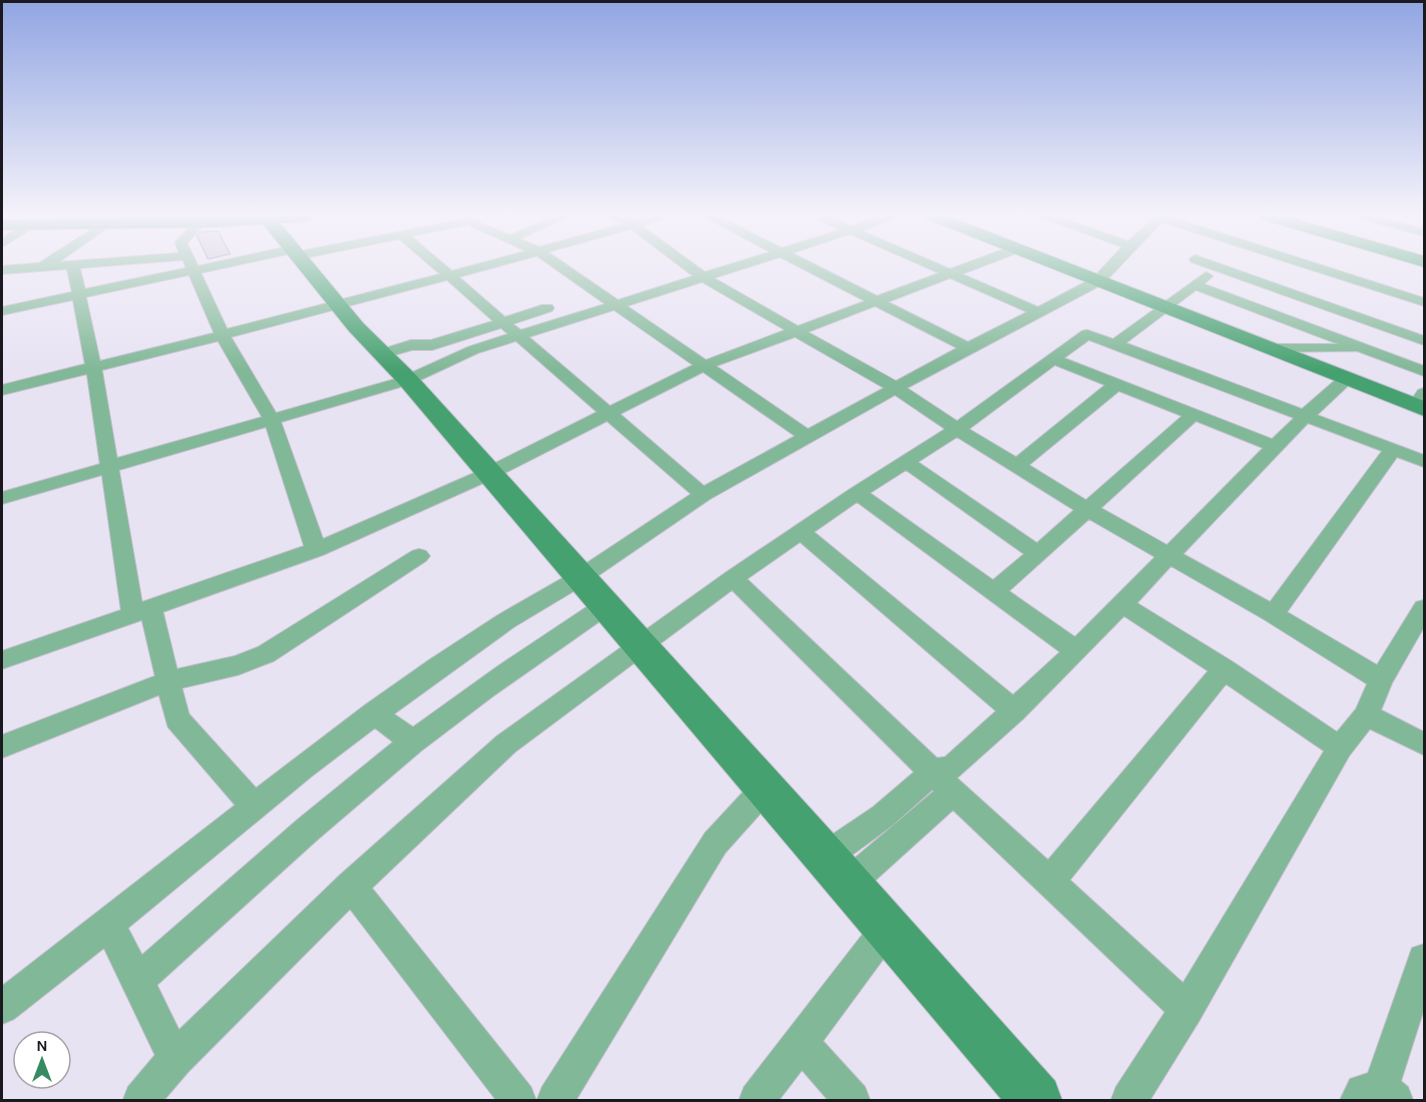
<svg xmlns="http://www.w3.org/2000/svg" width="1426" height="1102" viewBox="0 0 1426 1102" font-family="Karla,sans-serif">
<style>
.building{fill:#cbc6d5;stroke:#a09baa;stroke-width:1.5}
.lines{fill:none;stroke-linecap:round;stroke-linejoin:round}
.street-casing{stroke:#c3bfcd;stroke-width:2}
.secondary-casing{stroke:#c3bfcd;stroke-width:2}
.street{fill:#81b897;fill-rule:evenodd}
.secondary{fill:#46a170;fill-rule:evenodd}
</style>
<rect width="100%" height="100%" fill="#e8e3f3"/>
<!-- building -->
<path class="building" d="M 218,231 L 230,254 L 208,259 L 197,236 L 201,232 Z"/>
<g class="lines">
<!-- street casing -->
<g class="street-casing">
<path id="street" d="M 554,216 L 570,216 L 520,239 L 539,247 L 623,224 L 605,216 L 622,216 L 635,221 L 654,216 L 673,216 L 642,226 L 705,272 L 770,252 L 703,216 L 718,216 L 782,248 L 840,230 L 812,216 L 828,216 L 851,226 L 884,216 L 902,216 L 862,231 L 950,269 L 1012,246 L 1020,246 L 1022,249 L 1020,252 L 962,274 L 1038,307 L 1093,278 L 1122,247 L 1038,216 L 1055,216 L 1128,241 L 1153,219 L 1150,216 L 1168,216 L 1424,298 L 1424,306 L 1162,222 L 1103,284 L 907,388 L 957,421 L 1082,331 L 1087,330 L 1113,339 L 1206,272 L 1213,276 L 1204,284 L 1424,366 L 1424,376 L 1357,351 L 1268,352 L 1265,349 L 1273,344 L 1338,344 L 1196,290 L 1126,343 L 1302,409 L 1341,375 L 1353,375 L 1355,378 L 1353,381 L 1317,415 L 1424,455 L 1424,467 L 1397,457 L 1287,612 L 1377,665 L 1416,602 L 1424,600 L 1424,627 L 1392,683 L 1381,710 L 1424,732 L 1424,755 L 1370,729 L 1349,756 L 1199,1021 L 1150,1100 L 1111,1100 L 1116,1087 L 1165,1012 L 953,810 L 859,895 L 848,899 L 837,895 L 833,884 L 837,873 L 934,791 L 932,790 L 893,825 L 837,866 L 826,870 L 815,866 L 811,856 L 815,846 L 873,807 L 914,772 L 732,590 L 515,752 L 372,888 L 531,1087 L 536,1100 L 496,1100 L 350,909 L 188,1072 L 164,1100 L 123,1100 L 128,1087 L 155,1055 L 104,948 L 14,1019 L 2,1024 L 2,986 L 235,805 L 168,727 L 159,695 L 2,758 L 2,735 L 155,676 L 142,620 L 2,669 L 2,651 L 121,610 L 102,475 L 2,504 L 2,492 L 100,464 L 87,374 L 2,395 L 2,385 L 85,364 L 73,300 L 2,315 L 2,307 L 72,292 L 67,269 L 2,274 L 2,266 L 39,263 L 106,220 L 110,222 L 110,226 L 59,262 L 179,253 L 175,242 L 197,220 L 201,219 L 207,222 L 187,243 L 198,266 L 294,245 L 298,246 L 300,249 L 298,252 L 201,273 L 227,329 L 440,274 L 399,239 L 300,259 L 294,255 L 296,252 L 469,218 L 510,235 ZM 468,225 L 526,251 L 452,271 L 411,236 ZM 631,229 L 693,276 L 618,300 L 548,252 ZM 850,234 L 939,273 L 877,296 L 792,253 ZM 536,256 L 537,256 L 605,304 L 521,330 L 513,324 L 552,311 L 554,308 L 552,305 L 542,305 L 505,317 L 459,277 ZM 780,257 L 865,301 L 798,326 L 714,278 ZM 183,260 L 186,268 L 85,289 L 80,268 ZM 189,275 L 214,333 L 100,361 L 86,297 ZM 950,278 L 1027,312 L 968,342 L 888,302 ZM 447,280 L 493,321 L 431,340 L 411,340 L 376,351 L 373,354 L 376,357 L 381,359 L 412,350 L 432,350 L 501,328 L 508,334 L 468,347 L 402,377 L 276,413 L 231,337 ZM 702,282 L 785,330 L 706,360 L 627,306 ZM 875,306 L 957,348 L 896,381 L 808,332 ZM 614,310 L 693,365 L 610,406 L 529,337 ZM 795,337 L 884,388 L 808,429 L 716,366 ZM 1089,340 L 1294,418 L 1272,439 L 1064,358 ZM 218,341 L 262,417 L 117,458 L 102,370 ZM 516,341 L 597,412 L 483,469 L 323,539 L 281,422 L 414,383 L 478,353 ZM 1055,365 L 1105,385 L 1016,457 L 969,429 ZM 703,372 L 795,436 L 704,486 L 620,414 ZM 1119,391 L 1182,416 L 1086,500 L 1029,465 ZM 895,395 L 945,429 L 850,489 L 725,573 L 497,736 L 340,875 L 179,1030 L 157,985 L 317,840 L 421,751 L 492,697 L 613,612 L 616,606 L 613,600 L 605,598 L 597,600 L 498,666 L 413,727 L 394,714 L 514,627 L 589,582 L 710,499 ZM 607,421 L 691,494 L 573,572 L 498,615 L 429,660 L 365,705 L 256,788 L 189,714 L 182,688 L 238,675 L 274,661 L 426,561 L 430,556 L 426,551 L 419,549 L 412,551 L 258,647 L 235,656 L 177,669 L 163,612 L 323,555 L 497,477 ZM 1196,421 L 1263,448 L 1167,545 L 1101,508 ZM 1308,423 L 1382,451 L 1270,602 L 1183,554 ZM 266,427 L 304,546 L 142,602 L 119,470 ZM 957,437 L 1074,510 L 1037,543 L 918,462 ZM 906,470 L 1024,554 L 993,580 L 870,493 ZM 857,502 L 1060,652 L 1013,695 L 814,532 ZM 1089,519 L 1155,557 L 1075,637 L 1009,591 ZM 800,542 L 996,711 L 945,757 L 937,758 L 747,579 ZM 1171,566 L 1265,620 L 1367,684 L 1356,709 L 1337,732 L 1233,662 L 1137,603 ZM 1124,616 L 1208,671 L 1048,860 L 957,778 L 1023,719 ZM 1226,684 L 1324,751 L 1183,983 L 1070,880 ZM 375,728 L 393,742 L 297,820 L 142,955 L 128,928 L 312,776 Z
M 1356,216 L 1375,216 L 1424,229 L 1424,236 L 1358,218 Z
M 31,221 L 37,225 L 35,227 L 2,247 L 2,238 Z
M 1195,255 L 1424,336 L 1424,345 L 1191,262 L 1189,259 Z
M 1424,388 L 1424,405 L 1416,410 L 1410,409 L 1408,405 L 1418,390 Z
M 766,775 L 776,778 L 780,787 L 776,796 L 725,853 L 576,1100 L 537,1100 L 542,1087 L 705,833 L 756,778 Z
M 887,912 L 898,917 L 903,928 L 898,939 L 823,1041 L 865,1087 L 870,1100 L 828,1100 L 802,1070 L 779,1100 L 739,1100 L 744,1087 L 876,917 Z
M 1424,944 L 1424,1009 L 1401,1081 L 1408,1087 L 1413,1100 L 1340,1100 L 1350,1079 L 1368,1073 L 1412,948 Z"/>
</g>
<!-- secondary casing -->
<g class="secondary-casing">
<path id="secondary" d="M 234,216 L 316,216 L 308,221 L 280,223 L 363,323 L 416,375 L 841,842 L 1055,1081 L 1062,1100 L 1002,1100 L 400,385 L 349,331 L 263,224 L 218,227 L 2,230 L 2,220 Z
M 925,216 L 948,216 L 1424,401 L 1424,416 L 927,219 Z
M 1259,216 L 1285,216 L 1424,256 L 1424,267 L 1261,219 Z"/>
</g>
<!-- street -->
<use href="#street" class="street"/>
<!-- secondary -->
<use href="#secondary" class="secondary"/>
</g>
<!-- sky -->
<linearGradient id="sky" x2="0" y2="1"><stop stop-color="#90a5e2"/><stop offset="0.58" stop-color="#f5f2fa"/><stop offset="1" stop-color="#f5f2fa" stop-opacity="0"/></linearGradient>
<rect width="1426" height="370" fill="url(#sky)"/>
<!-- border -->
<rect width="1426" height="1102" fill="none" stroke="#1b191f" stroke-width="6"/>
<!-- north arrow -->
<g transform="translate(42 1060)"><circle r="28" fill="#ffffff" stroke="#a4a3a5" stroke-width="1.5"/>
<path d="M0-4.5L10 22L0 15L-10 22Z" fill="#368c60"/>
<text y="-9" font-size="16" font-weight="bold" text-anchor="middle" fill="#1b191f">N</text>
</g>
</svg>
